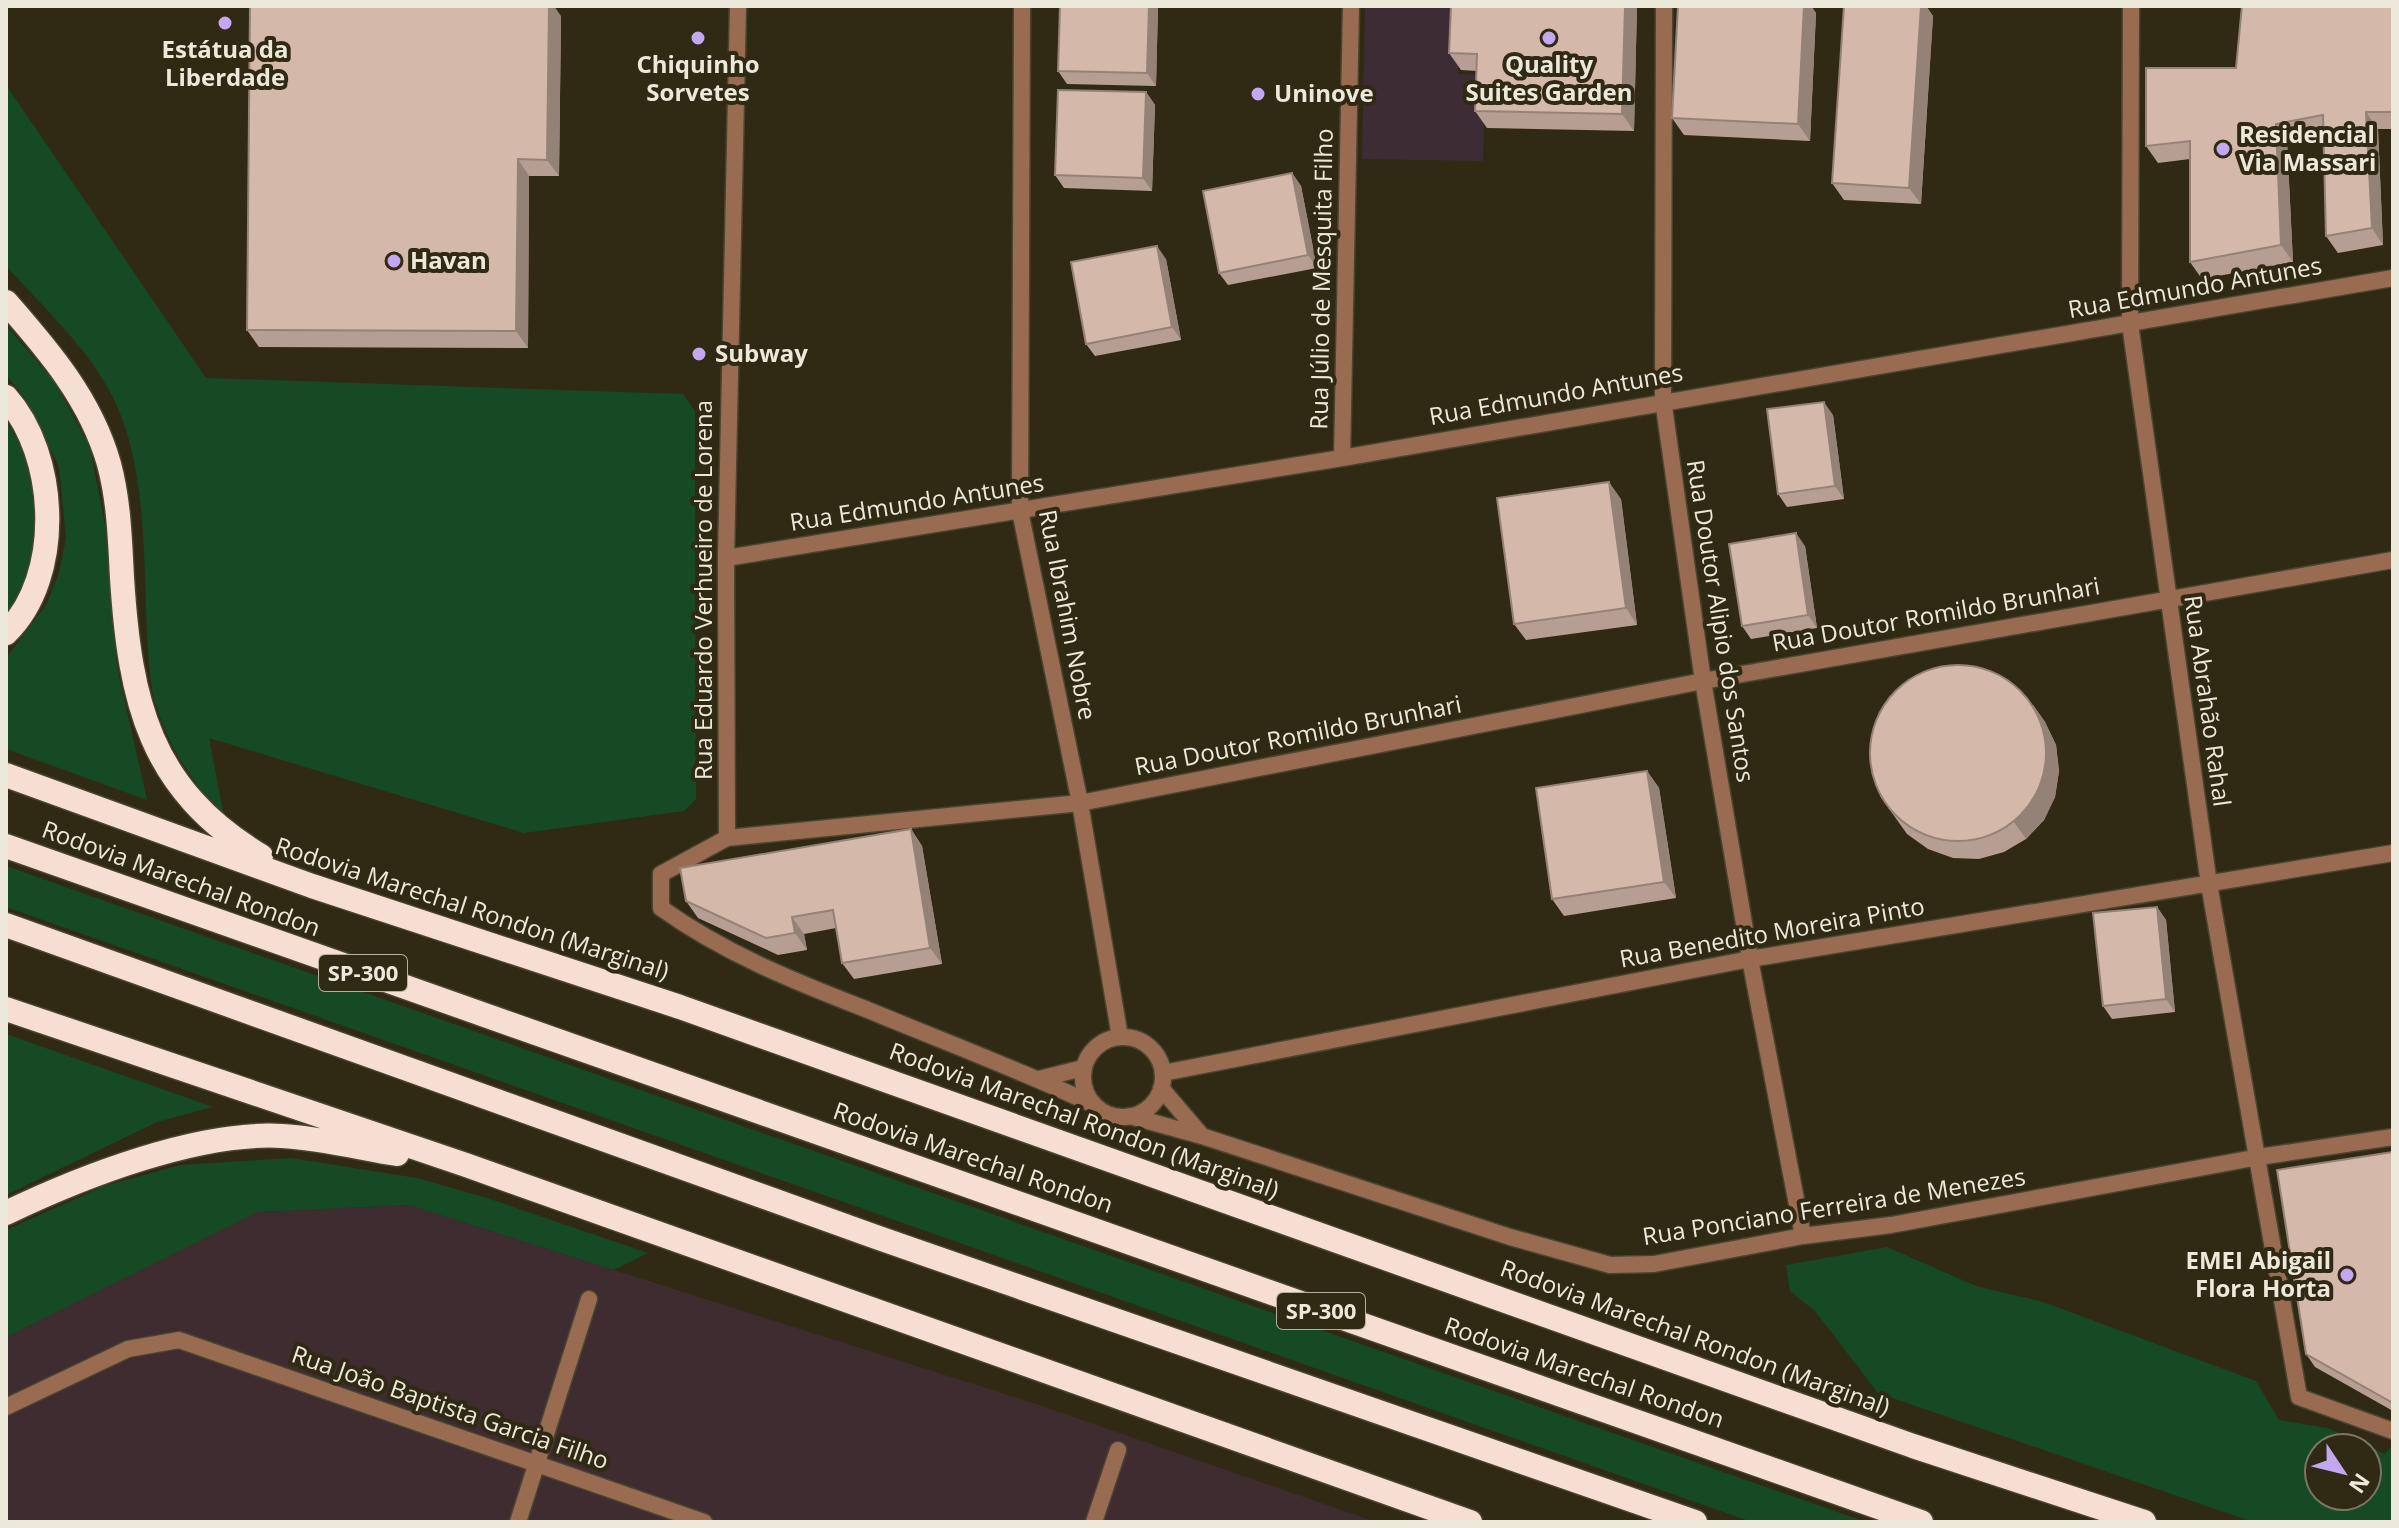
<svg xmlns="http://www.w3.org/2000/svg" width="2399" height="1528" viewBox="0 0 2399 1528" font-family="'Open Sans',sans-serif">
<style>
.commercial{fill:#3e2c34}
.industrial{fill:#3f2c31}
.green{fill:#164a25;fill-rule:evenodd}
.lines{fill:none;stroke-linecap:round;stroke-linejoin:round}
.street-casing{stroke:#4a4530;stroke-width:19}
.highway-casing{stroke:#4a4530;stroke-width:27}
.street{stroke:#996c52;stroke-width:16}
.highway{stroke:#f6dfd2;stroke-width:24}
.wall{fill:#b69f92}
.shaded-wall{fill:#948277}
.building{fill:#d4b9aa;stroke:#948277;stroke-width:2}
.poi-dot{fill:#c4a7f1;stroke:#302a14;stroke-width:3}
.labels{text-anchor:middle;stroke-width:8;stroke-linejoin:round;paint-order:stroke}
.shield{fill:#302a14;stroke:#b4af9f;stroke-width:2}
.shield-label{font-size:22px;font-weight:bold;fill:#ece8da}
.poi-label{font-size:24px;font-weight:bold;fill:#ece8da;stroke:#302a14;text-anchor:start}
.street-label{font-size:24px;fill:#ece8da;stroke:#302a14}
</style>
<rect width="100%" height="100%" fill="#302a14"/>
<!-- commercial -->
<path class="commercial" d="M 1365,6 L 1459,6 L 1458,74 L 1485,75 L 1483,161 L 1362,159 Z"/>
<!-- industrial -->
<path class="industrial" d="M 409,1205 L 1033,1403 L 1376,1522 L 6,1522 L 6,1337 L 258,1212 Z"/>
<!-- green -->
<path class="green" d="M 6,85 L 206,378 L 683,394 L 695,411 L 696,799 L 684,811 L 524,833 L 209,738 L 224,817 C 190,780 167,744 153,696 C 138,599 157,475 108,388 C 82,342 41,305 6,266 Z
M 6,325 L 56,384 L 90,447 L 105,525 L 117,667 L 147,800 L 6,749 L 6,658 L 46,605 L 59,573 L 66,538 L 59,467 L 26,399 L 6,375 Z
M 6,421 C 45,475 48,559 6,613 Z
M 6,866 L 1763,1486 L 1866,1522 L 1752,1522 L 6,907 Z
M 6,1034 L 213,1107 L 157,1122 L 6,1195 Z
M 291,1158 L 417,1178 L 487,1198 L 648,1253 L 614,1270 L 409,1205 L 258,1212 L 6,1337 L 6,1230 L 104,1186 L 180,1165 Z
M 1887,1247 L 1976,1286 L 2043,1302 L 2256,1381 L 2279,1420 L 2328,1428 L 2385,1454 L 2393,1445 L 2393,1522 L 2253,1522 L 1878,1393 L 1815,1311 L 1790,1291 L 1786,1265 ZM 2319,1448 L 2367,1448 L 2367,1496 L 2319,1496 Z"/>
<g class="lines">
<!-- street casing -->
<g class="street-casing">
<path id="street" d="M 1022,6 L 1020,511 L 1080,803 L 1120,1037
M 1664,6 L 1663,400 L 1703,681 L 1750,959 L 1803,1236
M 2131,6 L 2130,324 L 2209,884 L 2299,1397 L 2393,1431
M 1342,458 L 1351,6
M 726,558 L 1342,458 L 2393,278
M 727,838 L 726,558 L 738,6
M1083 1077a40 40 0 1 1 80 0a40 40 0 1 1-80 0Z
M 1163,1073 L 1750,959 L 2393,853
M 1039,1079 L 1083,1068
M 1161,1088 L 1202,1136
M 1094,1105 C 1018,1069 940,1040 863,1008 C 791,980 724,953 661,908 L 661,874 L 727,838 L 1080,803 L 1703,681 L 2393,560
M 1130,1116 L 1202,1136 L 1510,1237 L 1610,1265 L 1654,1264 L 1803,1236 L 1891,1225 L 2259,1157 L 2393,1137
M 6,1407 L 128,1349 L 179,1340 L 704,1522
M 518,1522 L 589,1299
M 1094,1522 L 1118,1450"/>
</g>
<!-- highway casing -->
<g class="highway-casing">
<path id="highway" d="M 6,302 C 49,351 91,400 109,464 C 119,501 120,540 122,578 C 130,701 149,789 261,856
M 6,397 C 58,455 64,577 6,633
M 6,775 L 312,886 L 680,1007 L 1913,1446 L 2144,1522
M 6,846 L 1921,1522
M 6,925 L 876,1237 L 1695,1522
M 6,1009 L 466,1165 L 1470,1522
M 6,1213 C 81,1177 198,1131 282,1136 C 320,1138 360,1148 397,1154"/>
</g>
<!-- street -->
<use href="#street" class="street"/>
<!-- highway -->
<use href="#highway" class="highway"/>
</g>
<!-- wall -->
<path class="wall" d="M 1158,6 L 1156,86 L 1067,84 L 1058,71 Z
M 1637,6 L 1634,131 L 1487,128 L 1475,111 L 1477,71 L 1461,70 L 1449,53 Z
M 1678,6 L 1811,6 L 1816,13 L 1810,141 L 1684,135 L 1672,118 Z
M 1844,6 L 1926,6 L 1933,16 L 1921,204 L 1844,200 L 1832,183 Z
M 2393,6 L 2393,129 L 2378,129 L 2383,245 L 2338,253 L 2326,236 L 2324,134 L 2287,141 L 2293,262 L 2202,279 L 2190,262 L 2190,159 L 2158,163 L 2146,146 Z
M 561,16 L 559,176 L 529,176 L 528,348 L 259,347 L 247,330 Z
M 1146,92 L 1155,105 L 1152,191 L 1064,188 L 1055,175 Z
M 1292,173 L 1301,186 L 1317,268 L 1228,285 L 1219,273 Z
M 1166,259 L 1181,340 L 1095,356 L 1086,344 Z
M 1833,415 L 1844,499 L 1787,507 L 1778,494 Z
M 1621,499 L 1637,625 L 1526,640 L 1514,624 Z
M 1805,546 L 1817,628 L 1751,639 L 1742,626 Z
M 2033,705 L 2045,722 L 2056,745 L 2059,771 L 2055,797 L 2044,820 L 2026,839 L 2004,852 L 1979,859 L 1953,858 L 1928,849 L 1907,834 L 1880,796 Z
M 1647,771 L 1659,788 L 1676,898 L 1564,916 L 1552,899 Z
M 911,829 L 922,846 L 942,964 L 854,979 L 842,963 L 836,928 L 804,934 L 807,950 L 778,955 L 698,918 L 686,901 Z
M 2157,907 L 2166,920 L 2175,1012 L 2112,1019 L 2103,1006 Z
M 2393,1152 L 2393,1411 L 2315,1367 L 2306,1354 Z"/>
<!-- shaded-wall -->
<path class="shaded-wall" d="M 549,6 L 554,6 L 561,16 L 559,176 L 547,160 Z
M 1149,6 L 1158,6 L 1156,86 L 1147,73 Z
M 1625,6 L 1637,6 L 1634,131 L 1622,114 Z
M 1804,6 L 1811,6 L 1816,13 L 1810,141 L 1798,124 Z
M 1921,6 L 1926,6 L 1933,16 L 1921,204 L 1909,188 Z
M 1146,92 L 1155,105 L 1152,191 L 1143,178 Z
M 2366,112 L 2378,129 L 2383,245 L 2372,228 Z
M 2276,124 L 2287,141 L 2293,262 L 2281,245 Z
M 518,159 L 529,176 L 528,348 L 516,331 Z
M 1292,173 L 1301,186 L 1317,268 L 1308,255 Z
M 1157,246 L 1166,259 L 1181,340 L 1172,327 Z
M 1824,402 L 1833,415 L 1844,499 L 1835,486 Z
M 1609,482 L 1621,499 L 1637,625 L 1626,608 Z
M 1796,533 L 1805,546 L 1817,628 L 1808,615 Z
M 2033,705 L 2045,722 L 2056,745 L 2059,771 L 2055,797 L 2044,820 L 2026,839 L 2014,822 Z
M 1647,771 L 1659,788 L 1676,898 L 1664,882 Z
M 911,829 L 922,846 L 942,964 L 930,948 Z
M 2157,907 L 2166,920 L 2175,1012 L 2166,999 Z
M 792,917 L 804,934 L 807,950 L 795,933 Z"/>
<!-- building -->
<path class="building" d="M 250,6 L 549,6 L 547,160 L 518,159 L 516,331 L 247,330 Z
M 1060,6 L 1149,6 L 1147,73 L 1058,71 Z
M 1451,6 L 1625,6 L 1622,114 L 1475,111 L 1477,54 L 1449,53 Z
M 1678,6 L 1804,6 L 1798,124 L 1672,118 Z
M 1844,6 L 1921,6 L 1909,188 L 1832,183 Z
M 2242,6 L 2393,6 L 2393,112 L 2366,112 L 2372,228 L 2326,236 L 2323,115 L 2276,124 L 2281,245 L 2190,262 L 2190,141 L 2146,146 L 2146,68 L 2236,68 Z
M 1058,90 L 1146,92 L 1143,178 L 1055,175 Z
M 1292,173 L 1308,255 L 1219,273 L 1203,191 Z
M 1157,246 L 1172,327 L 1086,344 L 1071,262 Z
M 1824,402 L 1835,486 L 1778,494 L 1767,409 Z
M 1609,482 L 1626,608 L 1514,624 L 1497,498 Z
M 1796,533 L 1808,615 L 1742,626 L 1729,544 Z
M1870 753a88 88 0 1 1 176 0a88 88 0 1 1-176 0Z
M 1647,771 L 1664,882 L 1552,899 L 1536,788 Z
M 911,829 L 930,948 L 842,963 L 833,910 L 792,917 L 795,933 L 766,938 L 686,901 L 680,868 Z
M 2157,907 L 2166,999 L 2103,1006 L 2093,913 Z
M 2393,1152 L 2393,1403 L 2306,1354 L 2277,1170 Z"/>
<!-- markers -->
<g class="poi-dot">
<circle cx="225" cy="23" r="8"/>
<circle cx="698" cy="38" r="8"/>
<circle cx="1549" cy="38" r="8"/>
<circle cx="1258" cy="94" r="8"/>
<circle cx="2223" cy="149" r="8"/>
<circle cx="394" cy="261" r="8"/>
<circle cx="699" cy="354" r="8"/>
<circle cx="2347" cy="1275" r="8"/>
</g>
<g class="labels">
<!-- shield labels -->
<g class="shield">
<rect x="319" y="955" width="88" height="36" rx="6"/>
<rect x="1277" y="1293" width="88" height="36" rx="6"/>
</g>
<g class="shield-label">
<text x="363" y="981">SP-300</text>
<text x="1321" y="1319">SP-300</text>
</g>
<!-- poi labels -->
<g class="poi-label">
<text x="225" y="58" text-anchor="middle">Estátua da<tspan x="225" dy="28">Liberdade</tspan></text>
<text x="698" y="73" text-anchor="middle">Chiquinho<tspan x="698" dy="28">Sorvetes</tspan></text>
<text x="1549" y="73" text-anchor="middle">Quality<tspan x="1549" dy="28">Suites Garden</tspan></text>
<text x="1274" y="102">Uninove</text>
<text x="2239" y="143">Residencial<tspan x="2239" dy="28">Via Massari</tspan></text>
<text x="410" y="269">Havan</text>
<text x="715" y="362">Subway</text>
<text x="2331" y="1269" text-anchor="end">EMEI Abigail<tspan x="2331" dy="28">Flora Horta</tspan></text>
</g>
<!-- street labels -->
<g class="street-label">
<text transform="translate(1322 279) rotate(-89)" y="8">Rua Júlio de Mesquita Filho</text>
<text transform="translate(2195 288) rotate(-10)" y="8">Rua Edmundo Antunes</text>
<text transform="translate(1556 395) rotate(-10)" y="8">Rua Edmundo Antunes</text>
<text transform="translate(917 503) rotate(-9)" y="8">Rua Edmundo Antunes</text>
<text transform="translate(704 590) rotate(-90)" y="8">Rua Eduardo Verhueiro de Lorena</text>
<text transform="translate(1067 615) rotate(79)" y="8">Rua Ibrahim Nobre</text>
<text transform="translate(1936 615) rotate(-10)" y="8">Rua Doutor Romildo Brunhari</text>
<text transform="translate(1720 621) rotate(81)" y="8">Rua Doutor Alipio dos Santos</text>
<text transform="translate(2207 701) rotate(82)" y="8">Rua Abrahão Rahal</text>
<text transform="translate(1298 736) rotate(-11)" y="8">Rua Doutor Romildo Brunhari</text>
<text transform="translate(181 879) rotate(20)" y="8">Rodovia Marechal Rondon</text>
<text transform="translate(472 909) rotate(18)" y="8">Rodovia Marechal Rondon (Marginal)</text>
<text transform="translate(1772 933) rotate(-10)" y="8">Rua Benedito Moreira Pinto</text>
<text transform="translate(1084 1121) rotate(20)" y="8">Rodovia Marechal Rondon (Marginal)</text>
<text transform="translate(973 1158) rotate(19)" y="8">Rodovia Marechal Rondon</text>
<text transform="translate(1834 1207) rotate(-9)" y="8">Rua Ponciano Ferreira de Menezes</text>
<text transform="translate(1695 1338) rotate(20)" y="8">Rodovia Marechal Rondon (Marginal)</text>
<text transform="translate(1584 1373) rotate(19)" y="8">Rodovia Marechal Rondon</text>
<text transform="translate(450 1408) rotate(19)" y="8">Rua João Baptista Garcia Filho</text>
</g>
</g>
<!-- border -->
<rect width="2399" height="1528" fill="none" stroke="#ece8da" stroke-width="16"/>
<!-- north arrow -->
<g transform="translate(2343 1472) rotate(125)"><circle r="38" fill="#302a14" stroke="#7b7663" stroke-width="2"/>
<path d="M0-6L14 30L0 20L-14 30Z" fill="#c4a7f1"/>
<text y="-12" font-size="22" font-weight="bold" text-anchor="middle" fill="#ece8da">N</text>
</g>
</svg>
